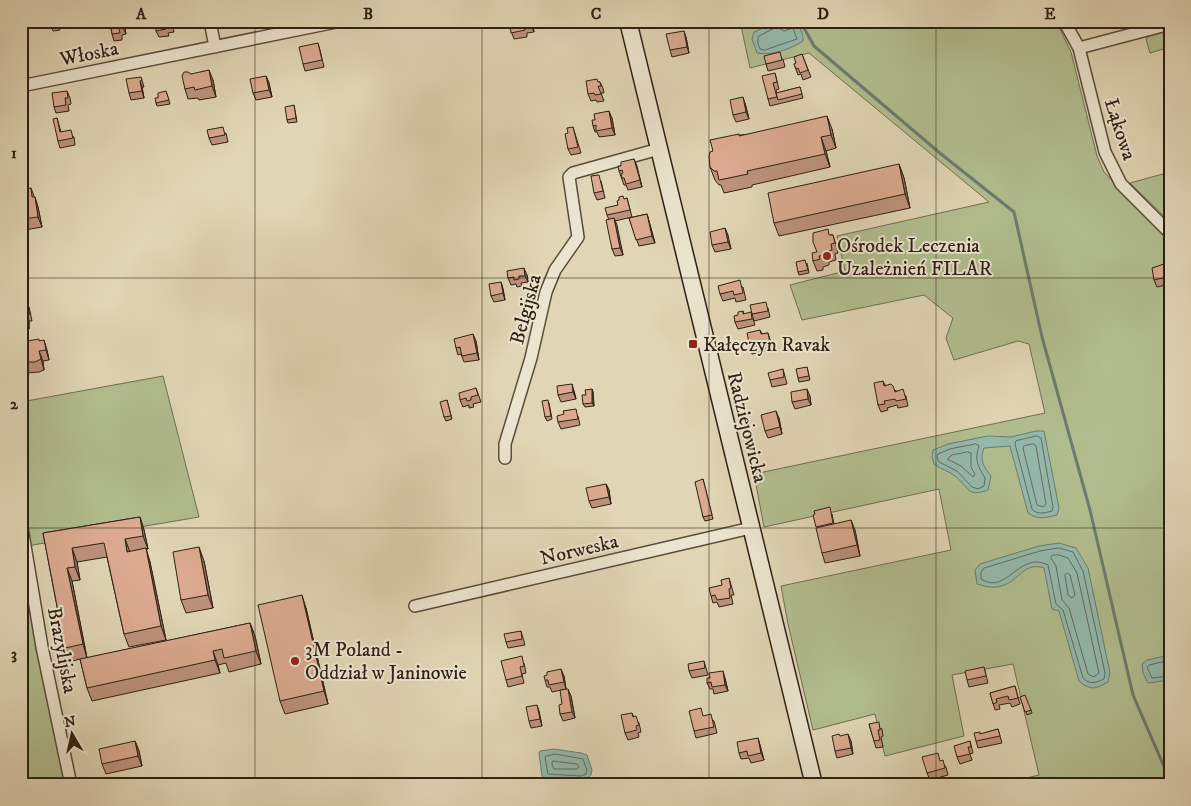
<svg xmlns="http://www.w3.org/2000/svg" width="1191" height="806" viewBox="0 0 1191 806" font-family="'IM FELL DW Pica',serif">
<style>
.green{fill:#b1bd8e;stroke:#706e50}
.water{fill:#94b9ac;stroke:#6b7c6f}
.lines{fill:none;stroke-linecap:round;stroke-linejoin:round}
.shore{stroke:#616c60;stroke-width:1}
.stream{stroke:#6b7c6f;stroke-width:3}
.minor-casing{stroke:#5a4d3b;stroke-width:14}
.secondary-casing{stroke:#2e2013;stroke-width:19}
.minor{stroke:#ebe4ce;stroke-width:11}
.secondary{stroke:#ebe4ce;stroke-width:16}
.wall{fill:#bc927c;stroke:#2e2013}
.shaded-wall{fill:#997765;stroke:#2e2013}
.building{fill:#dbaa90;stroke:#2e2013}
.grid{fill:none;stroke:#2e2013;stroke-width:1;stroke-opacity:0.55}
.poi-dot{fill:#8f2418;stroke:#ebe4ce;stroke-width:2}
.labels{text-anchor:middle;stroke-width:4;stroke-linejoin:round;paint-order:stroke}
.street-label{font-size:20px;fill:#2e2013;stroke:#ebe4ce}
.poi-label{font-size:20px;fill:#2e2013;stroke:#ebe4ce;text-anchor:start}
.neatline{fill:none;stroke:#2e2013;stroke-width:2}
.grid-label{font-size:16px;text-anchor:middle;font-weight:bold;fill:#2e2013}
</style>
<rect width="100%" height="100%" fill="#e0d5b4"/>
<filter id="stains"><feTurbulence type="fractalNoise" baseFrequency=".004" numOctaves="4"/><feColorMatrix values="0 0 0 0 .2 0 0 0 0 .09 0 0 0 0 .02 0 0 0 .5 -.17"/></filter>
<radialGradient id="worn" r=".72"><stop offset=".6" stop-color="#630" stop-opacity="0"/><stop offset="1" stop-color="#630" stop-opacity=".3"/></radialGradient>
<!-- green -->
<path class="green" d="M 740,21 L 1056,21 L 1071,52 L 1097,156 L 1104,172 L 1170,242 L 1170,778 L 1147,785 L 996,785 L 1039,775 L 1013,664 L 952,675 L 964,736 L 885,756 L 875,714 L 813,730 L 788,624 L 781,586 L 951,550 L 939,489 L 764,527 L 754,474 L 1045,413 L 1029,344 L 1018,341 L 954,360 L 946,338 L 953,318 L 924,295 L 802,320 L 790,285 L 845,271 L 837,236 L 989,202 L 809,53 L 750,68 Z
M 1166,21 L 1170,21 L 1170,47 L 1150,53 L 1146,39 Z
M 1170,172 L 1170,222 L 1130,183 Z
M 163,376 L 199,517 L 21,547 L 21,402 Z
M 21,570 L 69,785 L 21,785 Z"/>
<!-- water -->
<path class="water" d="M 794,21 C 799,24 804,35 803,41 C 791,49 771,56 757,53 L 752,39 L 754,32 C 764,28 775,20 784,26 Z
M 1036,431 L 1044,431 L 1059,508 L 1057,515 C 1045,518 1037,520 1028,513 L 1010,446 L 984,448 C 979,460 984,467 991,476 L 988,490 C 967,498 969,487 955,476 C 949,471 940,469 934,464 L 932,457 L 933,450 L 948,444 L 988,436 L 1011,437 Z
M 1059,543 L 1076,548 L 1088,568 L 1110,673 L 1108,682 C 1095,689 1091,691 1079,681 L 1059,611 L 1052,609 L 1044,568 C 1023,561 1019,582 1001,586 C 993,589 985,586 977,584 L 975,570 L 980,564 L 1039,546 Z
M 1170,655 L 1170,680 L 1148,683 L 1143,673 L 1142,664 L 1147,660 Z
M 554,749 L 581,753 L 587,755 L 592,770 L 591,775 C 582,785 560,780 547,780 L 542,776 L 539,753 L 540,751 Z"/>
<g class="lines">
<!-- shore -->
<path class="shore" d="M 777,27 L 784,31 L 793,28 L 797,39 L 765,50 L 760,49 L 758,44 L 758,37 Z
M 1037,436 L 1041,438 L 1053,507 L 1052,511 C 1045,513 1037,515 1032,509 L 1015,444 L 1016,441 Z
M 976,444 L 979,446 C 974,460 978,466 985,478 L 984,486 L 978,489 L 972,487 L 957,471 L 939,462 L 937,457 L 938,454 L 950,449 Z
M 1033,444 L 1036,446 L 1046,504 L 1043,507 L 1037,505 L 1023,448 L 1024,446 Z
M 968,452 L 971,453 L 971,467 L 975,474 L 973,477 L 961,466 L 947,459 L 952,455 Z
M 1059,548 L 1073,552 L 1083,571 L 1105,673 L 1104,679 C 1095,683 1090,685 1083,678 L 1063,610 L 1056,604 L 1048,565 C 1019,550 1007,596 981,579 L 981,572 L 984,568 L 1040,551 Z
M 1053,555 L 1059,555 L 1068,558 L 1077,573 L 1099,673 L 1094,677 L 1088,674 L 1069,608 L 1062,600 L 1056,566 L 1051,558 Z
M 1067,573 L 1070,575 L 1075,595 L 1072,598 L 1068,595 L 1065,575 Z
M 1170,660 L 1149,665 L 1147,667 L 1152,678 L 1170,676
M 555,754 L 583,759 L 587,770 L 586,774 L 581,776 L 548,774 L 545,757 Z
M 553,761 L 577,764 L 579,767 L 577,769 L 554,769 L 552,764 Z"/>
<!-- stream -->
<path class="stream" d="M 800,21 L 814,46 L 941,154 L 1014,212 L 1042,337 L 1090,510 L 1133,695 L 1169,778"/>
<!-- minor casing -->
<g class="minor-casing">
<path id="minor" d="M 210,21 L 215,47
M 1064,21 L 1079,48 L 1105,152 L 1121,184 L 1170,233
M 1079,48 L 1170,24
M 21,86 L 341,21
M 505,458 L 505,444 L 531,358 L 546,292 L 555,270 L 578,237 L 569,177 L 573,173 L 659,149
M 21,522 L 42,647 L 71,785
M 415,606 L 751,528"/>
</g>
<!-- secondary casing -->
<g class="secondary-casing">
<path id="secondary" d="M 628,21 L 814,785"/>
</g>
<!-- minor -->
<use href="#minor" class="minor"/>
<!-- secondary -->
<use href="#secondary" class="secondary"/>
</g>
<!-- wall -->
<path class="wall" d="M 58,21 L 60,30 L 53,31 L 52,28 Z
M 69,21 L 83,21 L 84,23 L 70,25 Z
M 110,21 L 123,21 L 126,34 L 122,35 L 122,40 L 114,41 L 112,34 Z
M 172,21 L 174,32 L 168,33 L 169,36 L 159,37 L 156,31 Z
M 509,21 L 532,21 L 534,32 L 527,33 L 527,37 L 514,39 L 509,26 Z
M 686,37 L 689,53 L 672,57 L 670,50 Z
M 318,43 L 320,50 L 324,67 L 305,71 L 303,64 Z
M 802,54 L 811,77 L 803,80 L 801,74 L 798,75 L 794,64 L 796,63 Z
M 783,59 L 785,67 L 768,71 L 766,64 Z
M 775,73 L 779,89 L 776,90 L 777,93 L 800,87 L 803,98 L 770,106 L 768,99 Z
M 191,74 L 213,80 L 216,97 L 199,100 L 198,98 L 188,99 L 185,89 Z
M 266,76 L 269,83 L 272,97 L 256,100 L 253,93 Z
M 141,77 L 144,87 L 142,87 L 144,98 L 131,100 L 129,93 Z
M 598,82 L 600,82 L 603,88 L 604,93 L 601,93 L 604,101 L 597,102 L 596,100 L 591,101 L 588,94 Z
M 67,91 L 70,98 L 71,104 L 68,105 L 69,111 L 56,113 L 54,107 Z
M 166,91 L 170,104 L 157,106 L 156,103 L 158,98 Z
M 745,103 L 749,119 L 736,122 L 733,115 Z
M 294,105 L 297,122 L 288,123 L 287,120 Z
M 57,118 L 61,132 L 74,137 L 75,145 L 60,148 L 58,141 Z
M 612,118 L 615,135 L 599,137 L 597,132 L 595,132 L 593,126 Z
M 573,127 L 581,153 L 571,155 L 568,149 L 568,133 Z
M 832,129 L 836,148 L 826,151 L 830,167 L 752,185 L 752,187 L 724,193 L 721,185 L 719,185 L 715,180 L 710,167 L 713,151 L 739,135 Z
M 226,133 L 228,142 L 212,145 L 209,138 Z
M 634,159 L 642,187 L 628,190 L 626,185 L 624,185 L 619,171 L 621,166 Z
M 899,164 L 904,178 L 910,208 L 779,236 L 774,223 Z
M 601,181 L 605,198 L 597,200 L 594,193 Z
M 31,188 L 38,207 L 42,227 L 25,230 L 21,218 Z
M 627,198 L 632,217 L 615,221 L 623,255 L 615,256 L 612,249 L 609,220 L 607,215 L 624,199 Z
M 647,214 L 655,243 L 639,246 L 629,218 Z
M 725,228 L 731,249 L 715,252 L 712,245 Z
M 830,235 L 833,235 L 836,245 L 838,253 L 835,254 L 836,260 L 829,262 L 829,265 L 823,267 L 823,270 L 817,271 L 813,261 L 817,252 Z
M 807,263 L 809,273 L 799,275 L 798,272 Z
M 1167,271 L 1170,284 L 1157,287 L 1154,280 Z
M 527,275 L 528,282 L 521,283 L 522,286 L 517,287 L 516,284 L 511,285 L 508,278 Z
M 501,282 L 503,289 L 505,300 L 494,302 L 491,296 Z
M 743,287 L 746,300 L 736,302 L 735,298 L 723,301 L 720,294 Z
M 21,306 L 25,308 L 29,307 L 32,321 L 29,321 L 29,329 L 21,331 Z
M 768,308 L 770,317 L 754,321 L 752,314 Z
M 743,311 L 744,314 L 753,319 L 755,325 L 738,329 L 735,322 Z
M 760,330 L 762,334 L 768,333 L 773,349 L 752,354 L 750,347 Z
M 39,341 L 47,350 L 49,360 L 43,361 L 44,370 L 39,372 L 28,373 L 25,364 L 21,365 L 21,342 Z
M 476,341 L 479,360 L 464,362 L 461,354 L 458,355 L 456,348 Z
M 807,367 L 810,380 L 799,382 L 798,378 Z
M 783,369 L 787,384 L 772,387 L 770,380 Z
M 883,381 L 885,385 L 906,396 L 908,406 L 898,408 L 897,405 L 887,408 L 888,410 L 881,412 L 878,405 Z
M 476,388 L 481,402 L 473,404 L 474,407 L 469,408 L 469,405 L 463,407 L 460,400 Z
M 592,389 L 593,392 L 594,406 L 585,407 L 583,404 L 586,395 Z
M 574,391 L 576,399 L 561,402 L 558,395 Z
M 810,396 L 811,405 L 795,409 L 792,402 Z
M 447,400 L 452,419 L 446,421 L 444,417 Z
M 549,403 L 552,419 L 547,421 L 545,417 Z
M 564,414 L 578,416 L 580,425 L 561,429 L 558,422 Z
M 779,418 L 782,434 L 768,438 L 765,431 Z
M 703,479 L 713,519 L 705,521 L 703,517 Z
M 606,484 L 609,490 L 611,504 L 592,508 L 589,501 Z
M 832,514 L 834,524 L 855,530 L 860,556 L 825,563 L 822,553 Z
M 140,517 L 144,530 L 148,549 L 146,550 L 150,562 L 166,640 L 129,647 L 124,634 L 107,557 L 77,562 L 80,580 L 72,581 L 87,658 L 250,623 L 255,636 L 261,664 L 229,672 L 226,663 L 218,665 L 220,673 L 92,701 L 87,688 L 80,659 L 69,662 L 65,648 L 43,533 Z
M 204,561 L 213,608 L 186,613 L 181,600 Z
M 729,578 L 734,595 L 731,595 L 733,604 L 719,607 L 717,602 L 713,603 L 711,596 Z
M 306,608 L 328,704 L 285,714 L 280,701 Z
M 521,631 L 525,645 L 508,648 L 506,642 Z
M 704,661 L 708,675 L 692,678 L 689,671 Z
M 524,663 L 526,673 L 522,674 L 524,683 L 508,687 L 506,680 Z
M 984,667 L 988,683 L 969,687 L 967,680 Z
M 564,676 L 566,689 L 552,692 L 550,687 L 547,687 L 545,680 Z
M 710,678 L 725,678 L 728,691 L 714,694 L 713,689 L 710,689 L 707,683 Z
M 1015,686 L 1020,704 L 1012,707 L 1010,703 L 999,705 L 1000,709 L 995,710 L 990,693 Z
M 571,696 L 575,718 L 563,721 L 560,714 Z
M 1020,697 L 1031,710 L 1032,713 L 1027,715 Z
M 539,711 L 542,726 L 531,728 L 529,721 Z
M 632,713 L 634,717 L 639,723 L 641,732 L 638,733 L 639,737 L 628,740 L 625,733 Z
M 704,716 L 714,721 L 717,733 L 696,738 L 694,731 Z
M 869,724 L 882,729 L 883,736 L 881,737 L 883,747 L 876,748 Z
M 998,729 L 1002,743 L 978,748 L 976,741 L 981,734 Z
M 758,738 L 764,760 L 751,763 L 749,758 L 741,759 L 739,753 Z
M 135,741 L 139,751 L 142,766 L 106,774 L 102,764 Z
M 851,741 L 853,754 L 837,758 L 835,751 Z
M 970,741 L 973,753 L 970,754 L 972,760 L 960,764 L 957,757 Z
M 941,761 L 946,767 L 948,775 L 930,780 L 927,773 Z"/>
<!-- shaded-wall -->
<path class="shaded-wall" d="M 122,21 L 123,21 L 124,23 L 126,34 L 123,28 Z
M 531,21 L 532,21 L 534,32 L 531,25 Z
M 684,31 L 686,37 L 689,53 L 687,47 Z
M 209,70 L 213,80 L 216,97 L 212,86 Z
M 266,76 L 269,83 L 272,97 L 269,90 Z
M 140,81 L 142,87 L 144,98 L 142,91 Z
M 743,97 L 745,103 L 749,119 L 746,112 Z
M 609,111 L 612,118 L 615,135 L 612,128 Z
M 827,116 L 832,129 L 836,148 L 831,135 Z
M 821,137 L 826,151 L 830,167 L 825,154 Z
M 634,159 L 637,166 L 642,187 Z
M 899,164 L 904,178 L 910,208 L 905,194 Z
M 35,197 L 38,207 L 42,227 L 38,217 Z
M 647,214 L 649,221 L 655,243 L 652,236 Z
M 614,218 L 617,225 L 623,255 L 620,248 Z
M 725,228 L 728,235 L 731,249 L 728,242 Z
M 524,268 L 527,275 L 528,282 L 525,276 Z
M 501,282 L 503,289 L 505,300 L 503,293 Z
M 26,314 L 29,321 L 29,329 L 27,322 Z
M 473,334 L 476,341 L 479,360 L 477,353 Z
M 44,340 L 47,350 L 49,360 L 46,350 Z
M 39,351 L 43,361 L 44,370 L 41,359 Z
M 572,384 L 574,391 L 576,399 L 573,392 Z
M 592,389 L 593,392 L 594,406 L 592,403 Z
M 807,389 L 810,396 L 811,405 L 808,399 Z
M 776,411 L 779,418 L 782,434 L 780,427 Z
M 606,484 L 609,490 L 611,504 L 609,497 Z
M 140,517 L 144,530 L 148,549 L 143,536 Z
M 851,520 L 855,530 L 860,556 L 857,545 Z
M 125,539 L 130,552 L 127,552 Z
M 199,547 L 204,561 L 213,608 L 208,595 Z
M 72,548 L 77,562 L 80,580 L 75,567 Z
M 146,548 L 150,562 L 166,640 L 161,626 Z
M 67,568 L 72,581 L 87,658 L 83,644 Z
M 302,595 L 306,608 L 328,704 L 324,691 Z
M 250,623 L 255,636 L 261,664 L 256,651 Z
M 213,651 L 218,665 L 220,673 L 215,660 Z
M 561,669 L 564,676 L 566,689 L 564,682 Z
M 723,671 L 725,678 L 728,691 L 725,685 Z
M 568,689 L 571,696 L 575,718 L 572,712 Z
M 537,705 L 539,711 L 542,726 L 540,719 Z
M 848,734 L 851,741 L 853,754 L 851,748 Z
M 758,738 L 760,745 L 764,760 L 761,753 Z
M 135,741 L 139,751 L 142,766 L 138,756 Z"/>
<!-- building -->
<path class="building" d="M 50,21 L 58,21 L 59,26 L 52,28 Z
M 110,21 L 122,21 L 123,28 L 119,28 L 120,33 L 112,34 Z
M 155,21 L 171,21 L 172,25 L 166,26 L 166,29 L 156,31 Z
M 509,21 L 531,21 L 531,25 L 524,27 L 525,30 L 511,33 L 510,26 L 509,26 Z
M 684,31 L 687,47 L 670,50 L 666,34 Z
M 318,43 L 322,60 L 303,64 L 299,47 Z
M 780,52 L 782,60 L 766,64 L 764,56 Z
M 802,54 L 808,70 L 800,73 L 798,68 L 796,69 L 794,64 L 796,63 L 794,57 Z
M 209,70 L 212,86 L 195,90 L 194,87 L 185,89 L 182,76 L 184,72 L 188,72 L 191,74 Z
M 775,73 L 777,82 L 773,83 L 777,97 L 768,99 L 762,76 Z
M 266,76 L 269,90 L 253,93 L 250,79 Z
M 141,77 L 142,80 L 140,81 L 142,91 L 129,93 L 126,79 Z
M 597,79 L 598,82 L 600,82 L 601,86 L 598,86 L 601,94 L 595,95 L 594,93 L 588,94 L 586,81 Z
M 800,87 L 802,94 L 778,100 L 776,93 Z
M 67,91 L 68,98 L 65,98 L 66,105 L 54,107 L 52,93 Z
M 166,91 L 169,100 L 156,103 L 155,98 L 158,98 L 158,93 Z
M 743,97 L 746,112 L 733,115 L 730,100 Z
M 294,105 L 296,118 L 287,120 L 285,107 Z
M 609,111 L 612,128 L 596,131 L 596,125 L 593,126 L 592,120 L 595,120 L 594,114 Z
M 827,116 L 831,135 L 821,137 L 825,154 L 747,171 L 748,174 L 719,180 L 717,171 L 714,171 L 710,167 L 709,156 L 710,152 L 713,151 L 710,140 L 739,134 L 739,136 Z
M 57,118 L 60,132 L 71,130 L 73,138 L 58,141 L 53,119 Z
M 223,127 L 225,135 L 209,138 L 207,130 Z
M 573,127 L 578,147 L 568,149 L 565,134 L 568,133 L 567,128 Z
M 634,159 L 640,180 L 626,184 L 624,178 L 622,178 L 621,174 L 623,173 L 622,170 L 619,171 L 618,166 L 621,166 L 621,162 Z
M 899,164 L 905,194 L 774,223 L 768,193 Z
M 599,175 L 603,191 L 594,193 L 591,176 Z
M 31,188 L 32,197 L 35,197 L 38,217 L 22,219 L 21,190 Z
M 623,196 L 624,199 L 627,198 L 630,210 L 607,215 L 605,208 L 618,205 L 617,201 L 619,200 L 619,197 Z
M 647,214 L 652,236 L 636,240 L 629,218 Z
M 614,218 L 620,248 L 612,249 L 606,220 Z
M 725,228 L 728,242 L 712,245 L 710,232 Z
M 828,229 L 829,235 L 833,235 L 835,243 L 831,244 L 832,250 L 825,252 L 826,255 L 819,256 L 820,259 L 813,261 L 812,253 L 817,252 L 813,242 L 813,233 Z
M 805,260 L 808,270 L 798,272 L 796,262 Z
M 1164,264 L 1167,277 L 1154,280 L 1152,268 Z
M 524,268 L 525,276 L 519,276 L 519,279 L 514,280 L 514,277 L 508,278 L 507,271 Z
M 740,280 L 743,293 L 734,295 L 733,291 L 720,294 L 718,286 Z
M 501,282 L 503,293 L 491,296 L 489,284 Z
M 766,302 L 768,311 L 752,314 L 750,305 Z
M 24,305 L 25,308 L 29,307 L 30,314 L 26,314 L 27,322 L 21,323 L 21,306 Z
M 743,311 L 743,314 L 751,312 L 752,319 L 735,322 L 734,316 L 738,315 L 738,312 Z
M 760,330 L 761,334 L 768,333 L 770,343 L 750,347 L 747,333 Z
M 473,334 L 477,353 L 462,356 L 460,347 L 456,348 L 454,339 Z
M 39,339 L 39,341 L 44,340 L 46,350 L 39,351 L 41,359 L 35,362 L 25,362 L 23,354 L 21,354 L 21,342 Z
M 807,367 L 809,376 L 798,378 L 796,369 Z
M 783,369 L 784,377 L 770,380 L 768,373 Z
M 883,381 L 884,386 L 891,384 L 893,386 L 895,392 L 903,389 L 906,399 L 896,401 L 895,399 L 884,401 L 885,404 L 878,405 L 874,383 Z
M 572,384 L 573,392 L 558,395 L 557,386 Z
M 476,388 L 478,395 L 471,397 L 471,400 L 467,401 L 466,398 L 460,400 L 459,393 Z
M 592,389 L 592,403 L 583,404 L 582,395 L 586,395 L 585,390 Z
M 807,389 L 808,399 L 792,402 L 791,392 Z
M 447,400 L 451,416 L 444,417 L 440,402 Z
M 548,400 L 551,416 L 545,417 L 542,401 Z
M 576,409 L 578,419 L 558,422 L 557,416 L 564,414 L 563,411 Z
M 776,411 L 780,427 L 765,431 L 761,415 Z
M 703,479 L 712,515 L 703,517 L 695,482 Z
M 606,484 L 609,497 L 589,501 L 586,488 Z
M 830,507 L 833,523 L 816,527 L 813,515 L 815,514 L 814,511 Z
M 140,517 L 143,536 L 125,539 L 127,552 L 146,548 L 161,626 L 124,634 L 104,543 L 72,548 L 75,567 L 67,568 L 83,644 L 65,648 L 43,533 Z
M 851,520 L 857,545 L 822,553 L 816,528 Z
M 199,547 L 208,595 L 181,600 L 173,552 Z
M 729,578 L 731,588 L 729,589 L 730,598 L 717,600 L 715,595 L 711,596 L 709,588 L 722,585 L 721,580 Z
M 302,595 L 324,691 L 280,701 L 258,605 Z
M 250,623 L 256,651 L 224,658 L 222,649 L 213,651 L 215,660 L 87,688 L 80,659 Z
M 521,631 L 522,639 L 506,642 L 504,634 Z
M 522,656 L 524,666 L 520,667 L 522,676 L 506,680 L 501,661 Z
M 704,661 L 705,668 L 689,671 L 688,664 Z
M 984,667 L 986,676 L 967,680 L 965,671 Z
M 561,669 L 564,682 L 549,685 L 548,680 L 545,680 L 544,676 L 547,675 L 547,672 Z
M 723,671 L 725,685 L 712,687 L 711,682 L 707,683 L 707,678 L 710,678 L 709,673 Z
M 1015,686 L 1018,698 L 1009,700 L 1008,696 L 996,699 L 997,702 L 993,704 L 990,693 Z
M 568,689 L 572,712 L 560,714 L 559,705 L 562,704 L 560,690 Z
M 1025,695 L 1031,710 L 1025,712 L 1020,697 Z
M 537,705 L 540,719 L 529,721 L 526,707 Z
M 701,708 L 703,716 L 711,714 L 714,727 L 694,731 L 689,711 Z
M 632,713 L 633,717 L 636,716 L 639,725 L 636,726 L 637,730 L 625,733 L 621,715 Z
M 879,722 L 880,730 L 878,730 L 880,740 L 874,741 L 869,724 Z
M 998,729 L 1000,736 L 976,741 L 974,733 L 980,732 L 980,734 Z
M 839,734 L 840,736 L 848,734 L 851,748 L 835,751 L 832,736 Z
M 758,738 L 761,753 L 748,756 L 747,751 L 739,753 L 737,742 Z
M 135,741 L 138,756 L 102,764 L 99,749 Z
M 970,741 L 971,747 L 968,747 L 970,754 L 957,757 L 954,746 Z
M 938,753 L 940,761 L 943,760 L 945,768 L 927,773 L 922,757 Z
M 724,780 L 725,785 L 705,785 Z"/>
<!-- grid -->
<path class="grid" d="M 255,21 L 255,785M 482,21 L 482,785M 709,21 L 709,785M 936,21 L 936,785M 21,278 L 1170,278M 21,528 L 1170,528"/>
<!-- markers -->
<g class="poi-dot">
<circle cx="827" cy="256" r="5"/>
<rect x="688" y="339" width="10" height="10" rx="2.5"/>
<circle cx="295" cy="661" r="5"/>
</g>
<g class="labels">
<!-- street labels -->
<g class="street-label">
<text transform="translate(89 53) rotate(-11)" y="7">Włoska</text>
<text transform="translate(1121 129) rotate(72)" y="7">Łąkowa</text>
<text transform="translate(525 309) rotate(-75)" y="7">Belgijska</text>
<text transform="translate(748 427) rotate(76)" y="7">Radziejowicka</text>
<text transform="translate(579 549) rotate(-13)" y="7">Norweska</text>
<text transform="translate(63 650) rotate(79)" y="7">Brazylijska</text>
</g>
<!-- poi labels -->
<g class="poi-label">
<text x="837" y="252">Ośrodek Leczenia<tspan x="837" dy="23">Uzależnień FILAR</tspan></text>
<text x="703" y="351">Kałęczyn Ravak</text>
<text x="305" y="656">3M Poland -<tspan x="305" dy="23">Oddział w Janinowie</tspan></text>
</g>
</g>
<!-- margin -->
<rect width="1191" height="806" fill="none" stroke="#e0d5b4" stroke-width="55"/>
<!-- north arrow -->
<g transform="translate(72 734) rotate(351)" stroke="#ebe4ce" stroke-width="4" paint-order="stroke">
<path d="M0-4L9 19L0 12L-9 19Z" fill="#2e2013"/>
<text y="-8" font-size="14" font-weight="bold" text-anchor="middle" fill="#2e2013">N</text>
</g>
<rect x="28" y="28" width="1136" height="750" class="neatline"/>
<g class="grid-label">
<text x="141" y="19">A</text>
<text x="368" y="19">B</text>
<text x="596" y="19">C</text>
<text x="823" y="19">D</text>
<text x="1050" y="19">E</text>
<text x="14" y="158">1</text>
<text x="14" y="409">2</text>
<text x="14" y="659">3</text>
</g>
<rect width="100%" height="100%" filter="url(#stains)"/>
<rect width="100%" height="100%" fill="url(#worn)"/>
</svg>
